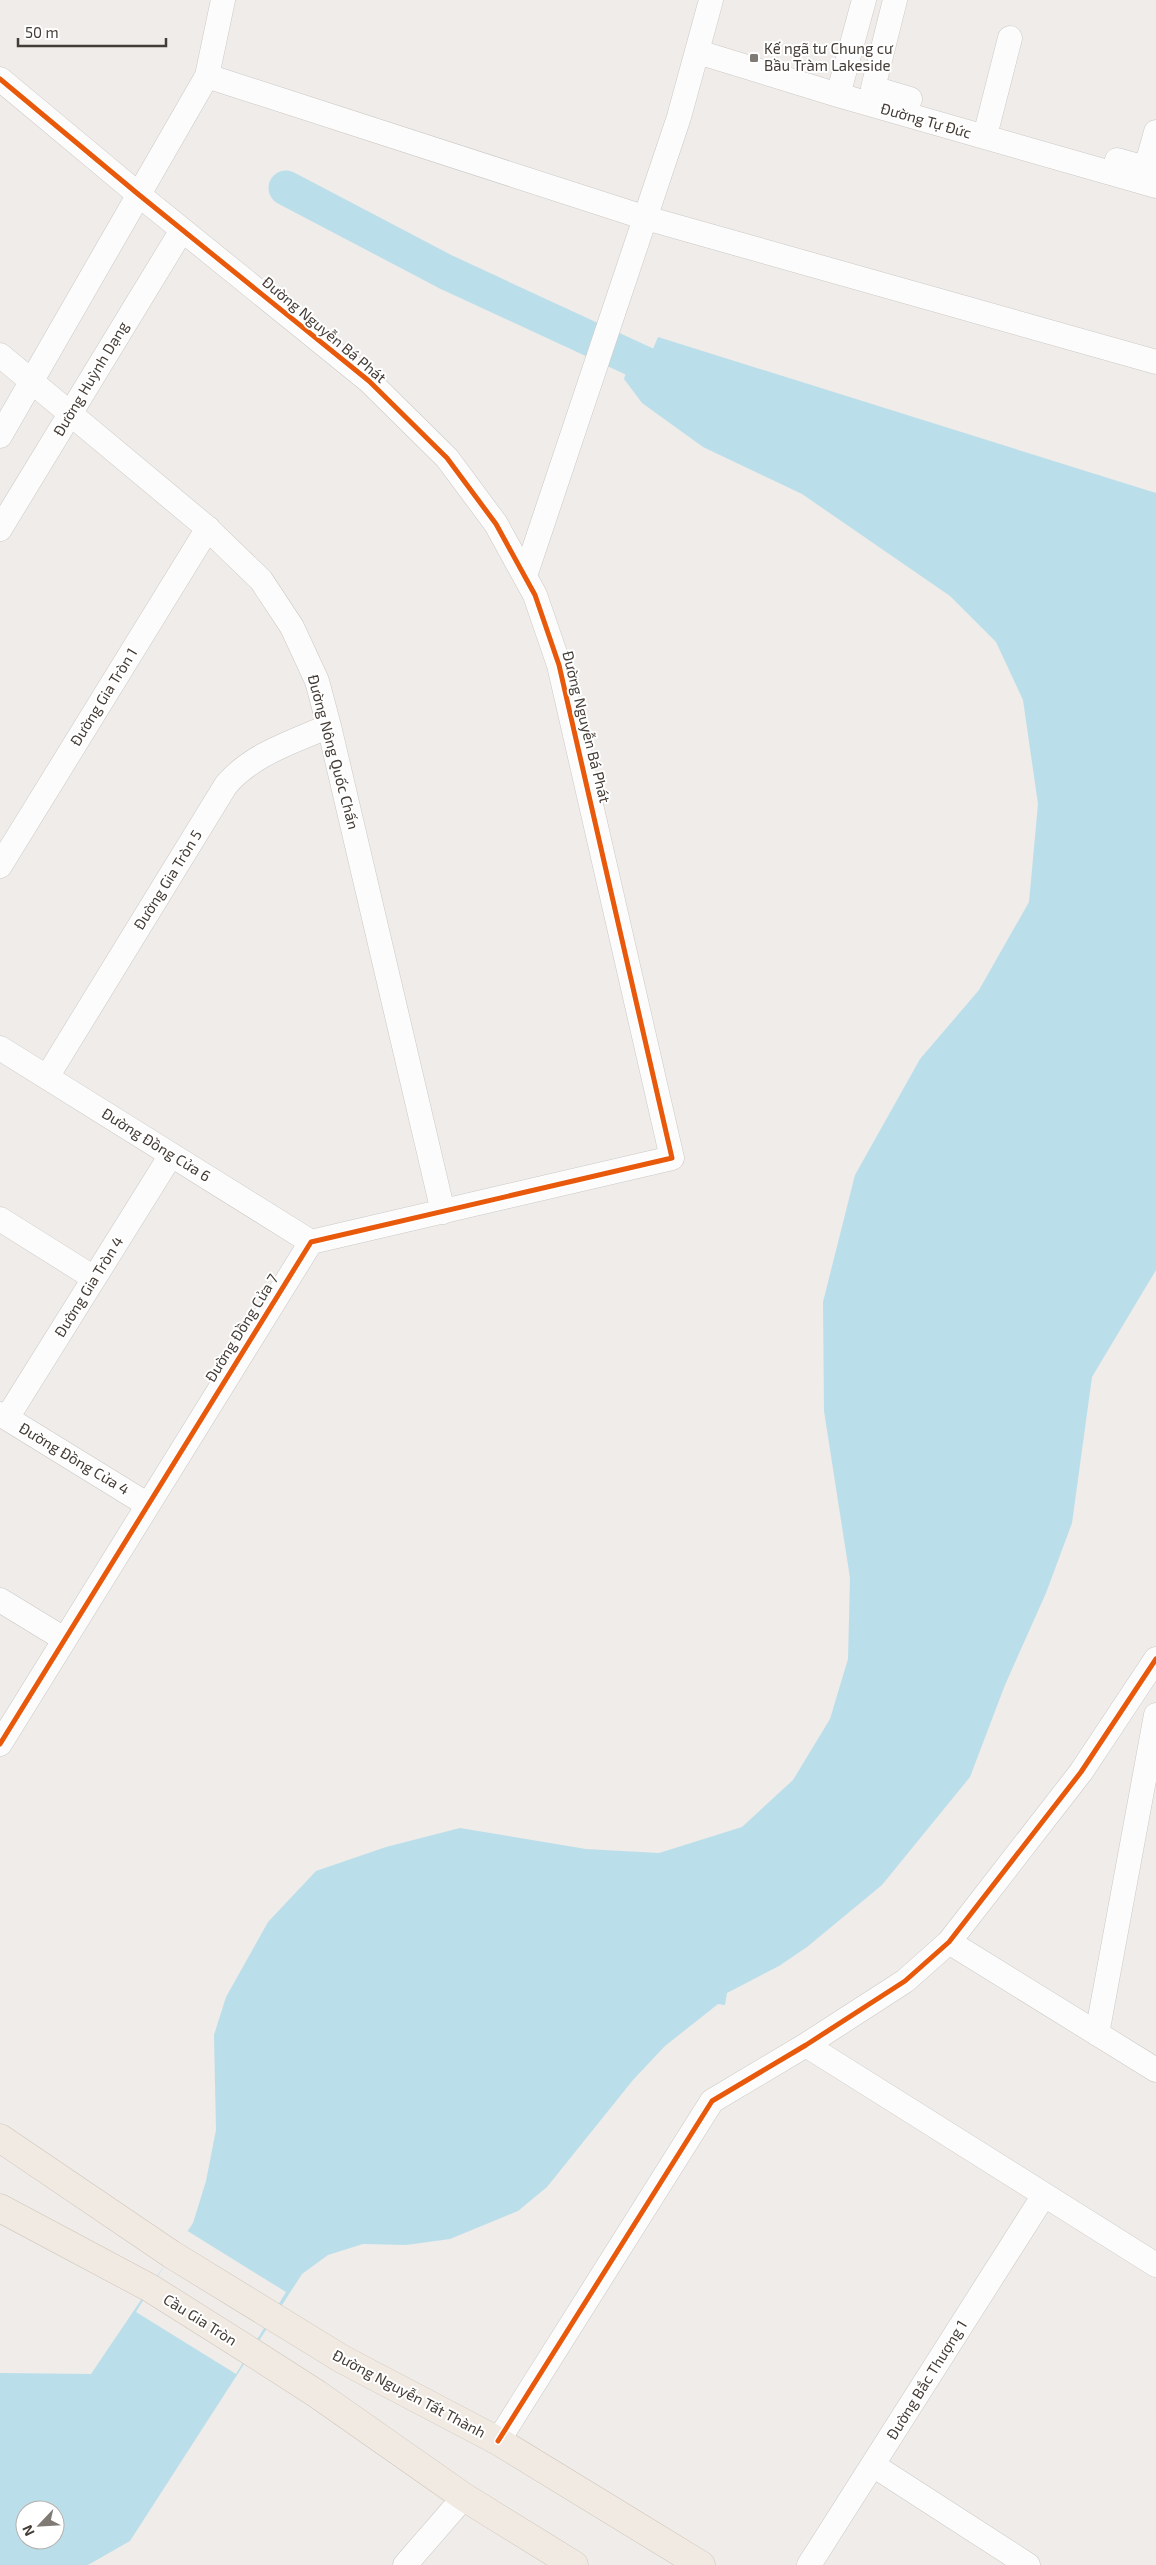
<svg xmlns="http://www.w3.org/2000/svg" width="1156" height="2565" viewBox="0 0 1156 2565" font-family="'Exo 2',sans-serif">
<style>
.water{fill:#bbdfea;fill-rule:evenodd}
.pier{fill:#efece9}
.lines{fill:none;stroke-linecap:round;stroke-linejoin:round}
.river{stroke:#bbdfea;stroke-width:35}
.minor-casing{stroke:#cbc8c5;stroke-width:25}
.major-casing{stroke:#d0c4b8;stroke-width:29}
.minor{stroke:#fdfcfc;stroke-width:24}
.major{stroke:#f0eae3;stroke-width:28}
.cycleway-casing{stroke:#fff;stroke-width:8}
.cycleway{stroke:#e8590c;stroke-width:5}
.poi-dot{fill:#807a75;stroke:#fff;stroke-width:2}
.labels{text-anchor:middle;stroke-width:4;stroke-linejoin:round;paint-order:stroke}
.poi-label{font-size:15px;fill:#443c36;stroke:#fff;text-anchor:start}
.street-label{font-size:15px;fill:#443c36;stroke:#fff}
</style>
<rect width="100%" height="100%" fill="#efece9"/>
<!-- water -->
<path class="water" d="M 658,337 L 1156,493 L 1156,1270 L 1092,1377 L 1072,1523 L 1046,1593 L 1005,1685 L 970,1777 L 882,1885 L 807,1947 L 779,1966 L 727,1993 L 725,2005 L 718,2004 L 665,2046 L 633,2080 L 547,2187 L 518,2211 L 450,2239 L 406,2245 L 363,2244 L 328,2255 L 302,2274 L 130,2541 L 88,2565 L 0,2565 L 0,2373 L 91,2374 L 193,2223 L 206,2181 L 216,2130 L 214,2035 L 226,1997 L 268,1922 L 316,1871 L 386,1847 L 460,1828 L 586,1849 L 659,1853 L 742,1827 L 793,1780 L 830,1719 L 848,1659 L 850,1578 L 824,1411 L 823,1302 L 855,1175 L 920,1059 L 979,990 L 1029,902 L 1038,804 L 1023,700 L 996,642 L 950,596 L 802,494 L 703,447 L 642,403 L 624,379 L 632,351 L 653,349 ZM 25,2510 L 55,2510 L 55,2540 L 25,2540 Z"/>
<!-- pier -->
<path class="pier" d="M 186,2230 L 286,2292 L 236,2374 L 136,2312 Z"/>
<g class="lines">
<!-- river -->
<path class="river" d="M 286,188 L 446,272 L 675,378"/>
<!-- minor casing -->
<g class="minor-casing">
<path id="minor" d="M 895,0 L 873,88 L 910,99
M 698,52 L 838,95 L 1156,186
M 207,76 L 646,218 L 1156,362
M 0,79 L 138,194 L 369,381 L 447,458 L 496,524 L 535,595 L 559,665 L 672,1158 L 311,1242 L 0,1744
M 838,95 L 864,0
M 988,124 L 1010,38
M 1117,160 L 1146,168 L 1156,132
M 0,355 L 205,526 L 261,580 L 292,627 L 317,681 L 329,726 L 443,1212
M 0,436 L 207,76 L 223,0
M 0,529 L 182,230
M 525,576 L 679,117 L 711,0
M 0,866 L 208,528
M 0,1048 L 311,1242
M 47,1077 L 226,785 C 252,754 293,742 329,726
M 0,1219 L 94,1278
M 0,1414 L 148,1505
M 7,1418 L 171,1155
M 0,1600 L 64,1639
M 949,1942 L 1156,2070
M 1097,2034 L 1156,1715
M 806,2045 L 1156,2265
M 498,2441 L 712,2101 L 806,2045 L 905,1981 L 949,1942 L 1081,1772 L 1156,1659
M 873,2465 L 1028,2565
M 405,2565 L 464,2497
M 809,2565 L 1044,2195"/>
</g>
<!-- major casing -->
<g class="major-casing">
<path id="major" d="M 0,2138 L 171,2254 L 342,2359 L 498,2441 L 701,2565
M 0,2208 L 150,2288 L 250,2351 L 317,2394 L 464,2497 L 574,2565"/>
</g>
<!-- minor -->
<use href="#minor" class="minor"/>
<!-- major -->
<use href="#major" class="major"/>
<!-- cycleway casing -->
<g class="cycleway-casing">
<path id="cycleway" d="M 0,79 L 138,194 L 369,381 L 447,458 L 496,524 L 535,595 L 559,665 L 672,1158 L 311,1242 L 0,1744
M 498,2441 L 712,2101 L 806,2045 L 905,1981 L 949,1942 L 1081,1772 L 1156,1659"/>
</g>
<!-- cycleway -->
<use href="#cycleway" class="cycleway"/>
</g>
<!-- markers -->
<rect class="poi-dot" x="749" y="53" width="10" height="10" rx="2.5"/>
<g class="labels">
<!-- poi labels -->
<g class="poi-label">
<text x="764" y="54">Kế ngã tư Chung cư<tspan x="764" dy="17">Bầu Tràm Lakeside</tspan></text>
</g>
<!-- street labels -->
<g class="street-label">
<text transform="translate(926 121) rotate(16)" y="5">Đường Tự Đức</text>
<text transform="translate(324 330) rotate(40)" y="5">Đường Nguyễn Bá Phát</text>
<text transform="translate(91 379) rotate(-59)" y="5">Đường Huỳnh Dạng</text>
<text transform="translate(104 697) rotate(-58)" y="5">Đường Gia Tròn 1</text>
<text transform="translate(586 727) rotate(76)" y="5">Đường Nguyễn Bá Phát</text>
<text transform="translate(333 752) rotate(75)" y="5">Đường Nông Quốc Chấn</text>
<text transform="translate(168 880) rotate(-58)" y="5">Đường Gia Tròn 5</text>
<text transform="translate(156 1145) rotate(32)" y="5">Đường Đồng Cửa 6</text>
<text transform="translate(89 1287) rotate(-58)" y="5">Đường Gia Tròn 4</text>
<text transform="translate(242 1328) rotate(-58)" y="5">Đường Đồng Cửa 7</text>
<text transform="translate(74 1459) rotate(31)" y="5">Đường Đồng Cửa 4</text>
<text transform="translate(200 2320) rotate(32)" y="5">Cầu Gia Tròn</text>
<text transform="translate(927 2380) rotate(-58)" y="5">Đường Bắc Thượng 1</text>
<text transform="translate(409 2394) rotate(28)" y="5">Đường Nguyễn Tất Thành</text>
</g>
</g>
<!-- north arrow -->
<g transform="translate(40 2525) rotate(245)"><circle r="24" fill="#ffffff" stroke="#b4b1af"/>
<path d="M0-4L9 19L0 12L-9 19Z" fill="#807a75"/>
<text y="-8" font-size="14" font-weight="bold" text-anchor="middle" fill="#443c36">N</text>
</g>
<!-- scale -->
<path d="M18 38v8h148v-8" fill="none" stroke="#443c36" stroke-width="2.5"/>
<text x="25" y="38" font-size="15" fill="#443c36" stroke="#ffffff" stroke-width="4" paint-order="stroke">50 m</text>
</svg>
